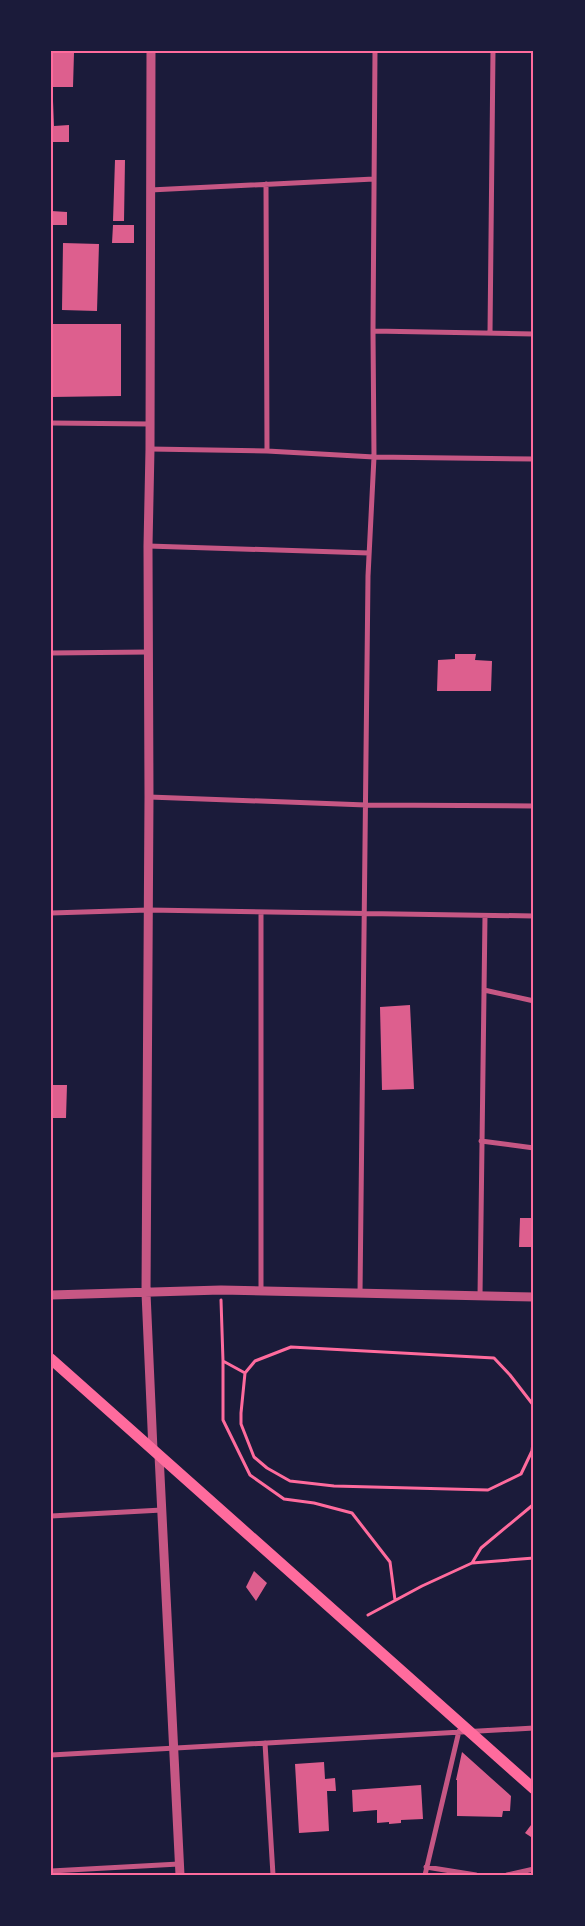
<svg xmlns="http://www.w3.org/2000/svg" width="585" height="1926" viewBox="0 0 585 1926" font-family="Merriweather,serif">
<style>
.building{fill:#dd5f8e}
.lines{fill:none;stroke-linecap:round;stroke-linejoin:round}
.path{stroke:#ff6b9d;stroke-width:3}
.minor{stroke:#c65784;stroke-width:5}
.tertiary{stroke:#c65784;stroke-width:9}
.primary{stroke:#ff6b9d;stroke-width:11}
.neatline{fill:none;stroke:#ff6b9d;stroke-width:2}
</style>
<rect width="100%" height="100%" fill="#1b1b3a"/>
<!-- building -->
<path class="building" d="M 51,53 L 74,53 L 73,87 L 51,87 Z
M 51,100 L 53,101 L 54,126 L 69,125 L 69,142 L 51,142 Z
M 115,160 L 125,160 L 124,221 L 113,221 Z
M 51,211 L 67,212 L 67,225 L 51,225 Z
M 113,225 L 134,225 L 134,243 L 112,243 Z
M 63,243 L 99,244 L 97,311 L 62,310 Z
M 51,324 L 121,324 L 121,396 L 51,397 Z
M 455,654 L 476,654 L 475,660 L 492,661 L 491,691 L 437,691 L 438,660 L 455,659 Z
M 410,1005 L 414,1089 L 382,1090 L 380,1007 Z
M 51,1085 L 67,1085 L 66,1118 L 51,1118 Z
M 520,1218 L 534,1218 L 534,1247 L 519,1247 Z
M 254,1571 L 267,1583 L 256,1601 L 246,1587 Z
M 462,1752 L 511,1796 L 510,1811 L 503,1811 L 502,1817 L 457,1816 L 457,1780 L 456,1780 Z
M 324,1762 L 325,1779 L 335,1778 L 336,1791 L 327,1791 L 329,1831 L 299,1833 L 295,1764 Z
M 421,1785 L 423,1819 L 401,1820 L 401,1823 L 389,1824 L 389,1822 L 377,1823 L 377,1810 L 353,1812 L 352,1790 Z
M 534,1821 L 534,1839 L 525,1833 Z"/>
<g class="lines">
<!-- path -->
<path class="path" d="M 221,1300 L 223,1361 L 245,1373
M 223,1361 L 223,1420 L 250,1475 L 284,1499 L 314,1503 L 352,1513 L 390,1562 L 395,1600
M 534,1406 L 510,1375 L 494,1358 L 291,1347 L 255,1361 L 245,1373 L 241,1413 L 241,1424 L 254,1457 L 267,1468 L 290,1481 L 334,1486 L 488,1490 L 521,1474 L 532,1451 L 534,1434
M 472,1563 L 481,1548 L 534,1504
M 368,1615 L 422,1586 L 472,1563 L 534,1558"/>
<!-- minor -->
<path class="minor" d="M 266,184 L 267,451
M 150,190 L 374,179
M 373,331 L 534,334
M 490,333 L 493,51
M 51,423 L 150,424
M 150,449 L 267,451 L 374,457 L 534,459
M 148,546 L 369,553
M 51,653 L 149,652
M 149,797 L 366,805 L 534,806
M 261,912 L 261,1291
M 51,913 L 148,910 L 534,916
M 484,990 L 534,1001
M 481,1141 L 534,1148
M 360,1294 L 368,576 L 374,457 L 373,331 L 375,51
M 480,1296 L 485,916
M 51,1516 L 162,1510
M 265,1743 L 273,1875
M 51,1755 L 534,1728
M 426,1867 L 476,1875
M 51,1871 L 179,1864
M 425,1875 L 459,1731
M 507,1875 L 534,1869"/>
<!-- tertiary -->
<path class="tertiary" d="M 151,51 L 150,449 L 148,546 L 149,797 L 146,1293 L 153,1450
M 51,1295 L 221,1290 L 534,1297
M 159,1455 L 180,1875"/>
<!-- primary -->
<path class="primary" d="M 51,1359 L 534,1789"/>
</g>
<!-- border -->
<rect width="585" height="1926" fill="none" stroke="#1b1b3a" stroke-width="105"/>
<rect x="52" y="52" width="480" height="1822" class="neatline"/>
</svg>
